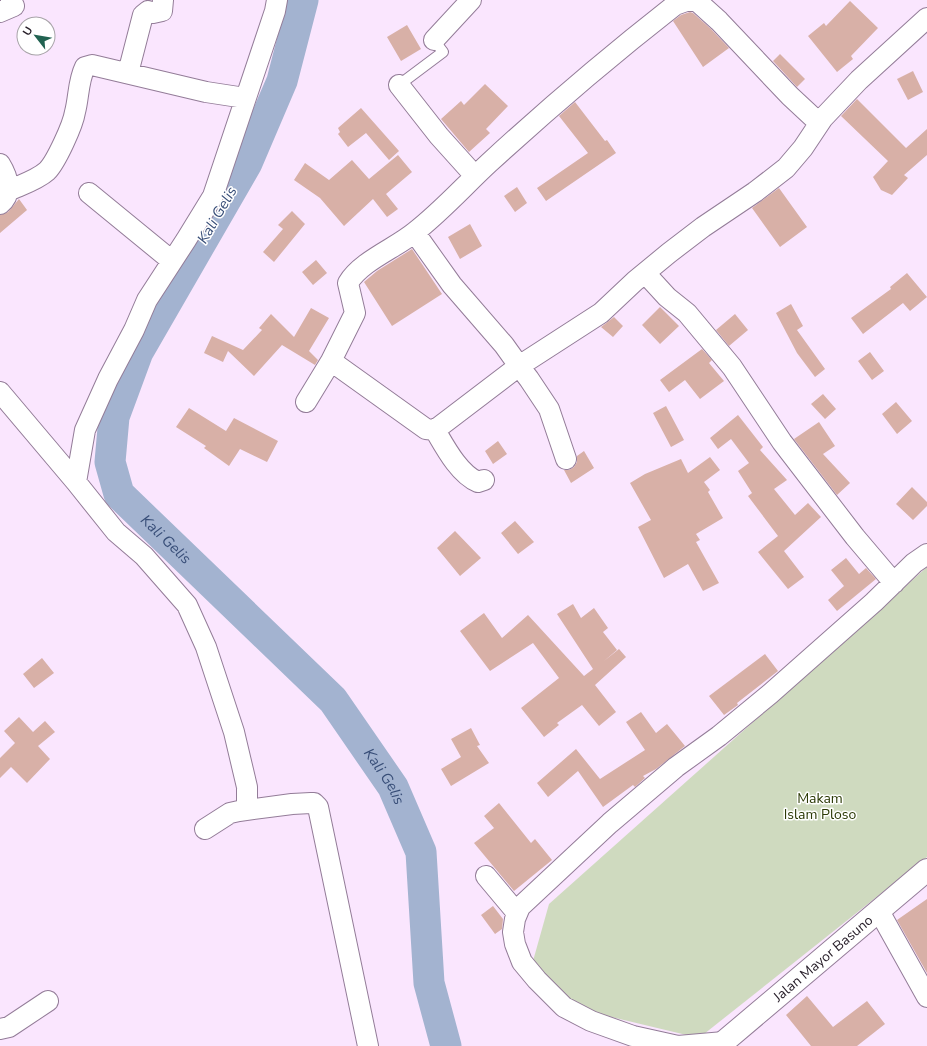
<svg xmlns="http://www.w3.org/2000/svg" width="927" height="1046" viewBox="0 0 927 1046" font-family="'Nunito Sans',sans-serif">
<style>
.green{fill:#cfdabf}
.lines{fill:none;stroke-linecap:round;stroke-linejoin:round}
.river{stroke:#a3b3d0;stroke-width:31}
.building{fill:#d8b0a7}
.lane-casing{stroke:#937c98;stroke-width:12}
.street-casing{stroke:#937c98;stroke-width:22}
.secondary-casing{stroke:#937c98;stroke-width:24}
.lane{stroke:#fff;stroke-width:10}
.street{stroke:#fff;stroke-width:20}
.secondary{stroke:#fff;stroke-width:22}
.labels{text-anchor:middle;stroke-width:3;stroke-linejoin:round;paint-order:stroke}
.park-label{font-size:14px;fill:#2b3905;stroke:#fff}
.street-label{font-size:14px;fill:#251c27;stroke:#fff}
.water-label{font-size:15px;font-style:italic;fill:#384e78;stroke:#fff}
</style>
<rect width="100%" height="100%" fill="#fae6fe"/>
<!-- green -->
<path class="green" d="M 927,567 L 927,857 L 699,1038 L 578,1009 L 531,968 L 549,904 Z"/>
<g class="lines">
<!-- river -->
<path class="river" id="s1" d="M 303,0 L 282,81 L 247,163 L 138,352 L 114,417 L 110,462 L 119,494 L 333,700 L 393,787 L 421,852 L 429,983 L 446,1046"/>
</g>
<!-- building -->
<path class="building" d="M 850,1 L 878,28 L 851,56 L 853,59 L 837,72 L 808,36 L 824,23 L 826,26 Z
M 690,12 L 693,13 L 711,29 L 729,48 L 703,67 L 673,21 L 681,15 Z
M 407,25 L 421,49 L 401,61 L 387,37 Z
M 780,54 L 805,79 L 797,87 L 773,61 Z
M 913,71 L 923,92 L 908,100 L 897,79 Z
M 485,84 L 508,106 L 486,129 L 490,133 L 469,152 L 441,119 L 461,101 L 464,105 Z
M 857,99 L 906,148 L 927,129 L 927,155 L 904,175 L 908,178 L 892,195 L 881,190 L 873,177 L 888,161 L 841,116 Z
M 575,102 L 605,141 L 607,140 L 616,153 L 546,201 L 537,188 L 588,153 L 559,116 Z
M 361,108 L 399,151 L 389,160 L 366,133 L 348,147 L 338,134 L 340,132 L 338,128 Z
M 398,155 L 412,172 L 386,194 L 398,209 L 387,217 L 373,199 L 344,226 L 320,198 L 294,180 L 305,163 L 329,180 L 352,160 L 369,179 Z
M 517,187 L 527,203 L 515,212 L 504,196 Z
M 779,188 L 807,227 L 780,247 L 752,208 Z
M 19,199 L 27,210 L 0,233 L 0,215 L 8,212 Z
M 292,211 L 305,224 L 274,262 L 263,252 L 283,229 L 278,225 Z
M 470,224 L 482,246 L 460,259 L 448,237 Z
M 412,249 L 442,294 L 392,326 L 364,282 L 377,271 Z
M 316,260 L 327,273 L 313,285 L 302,272 Z
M 907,273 L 927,297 L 910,311 L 903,303 L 863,334 L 851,318 L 891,289 L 890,287 Z
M 791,304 L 803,326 L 797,330 L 825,369 L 815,377 L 797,353 L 776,313 Z
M 660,307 L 679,326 L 660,344 L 642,325 Z
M 311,308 L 329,318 L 309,351 L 318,360 L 315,365 L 282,345 L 254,376 L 228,351 L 223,362 L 204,353 L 212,336 L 243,350 L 262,330 L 259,328 L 271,314 L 294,337 Z
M 735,314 L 748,330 L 729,346 L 716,330 Z
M 614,317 L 623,326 L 613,337 L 601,327 Z
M 702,349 L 712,360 L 709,363 L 724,381 L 700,399 L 685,380 L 669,392 L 660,380 Z
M 870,352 L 884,371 L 872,380 L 858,361 Z
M 823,394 L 836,409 L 825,419 L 811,404 Z
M 896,402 L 912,421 L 897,434 L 882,414 Z
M 666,406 L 684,440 L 671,447 L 653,413 Z
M 189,408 L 226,431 L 234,418 L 278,441 L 267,462 L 240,449 L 229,466 L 204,448 L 206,446 L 176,427 Z
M 738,415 L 763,447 L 760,450 L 787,480 L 774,489 L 795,515 L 808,503 L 821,517 L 784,551 L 804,577 L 788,589 L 758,552 L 778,536 L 748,496 L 752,493 L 738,471 L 749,463 L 731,439 L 718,449 L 710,438 Z
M 819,422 L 835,446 L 823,454 L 850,483 L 837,495 L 794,439 Z
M 498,441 L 507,454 L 493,464 L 485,451 Z
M 584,451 L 594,468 L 571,483 L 564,470 L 569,470 L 574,467 L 577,462 L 577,456 Z
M 710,457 L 720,470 L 704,482 L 710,490 L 708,492 L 723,518 L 696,534 L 700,540 L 696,542 L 719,583 L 703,591 L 688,564 L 664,578 L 638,527 L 651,520 L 630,483 L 645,474 L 681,459 L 688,473 Z
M 912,487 L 927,502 L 927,506 L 913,520 L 896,504 Z
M 515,521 L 534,542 L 518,554 L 501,533 Z
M 455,531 L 481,558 L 460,576 L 437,548 Z
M 846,558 L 859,574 L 866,568 L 876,579 L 837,611 L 828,600 L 844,586 L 831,570 Z
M 573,604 L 581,618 L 594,608 L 608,628 L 603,632 L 617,650 L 604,661 L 619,649 L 626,657 L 595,685 L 616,712 L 599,726 L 582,705 L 557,723 L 559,725 L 544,737 L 521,708 L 559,678 L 533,643 L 490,671 L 460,631 L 484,613 L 502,638 L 528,615 L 584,676 L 593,669 L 557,614 Z
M 765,654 L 778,671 L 737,703 L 738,705 L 724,715 L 709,696 Z
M 42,658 L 54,673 L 34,688 L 23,674 Z
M 641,712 L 656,733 L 667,724 L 685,746 L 656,769 L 643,776 L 645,778 L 635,787 L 633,785 L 603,807 L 578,771 L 548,797 L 537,783 L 576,749 L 600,779 L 645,750 L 626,722 Z
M 19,717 L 33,732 L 45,721 L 55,732 L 38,746 L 50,759 L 27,783 L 11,767 L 0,778 L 0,758 L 15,743 L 4,731 Z
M 471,728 L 480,745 L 477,746 L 489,763 L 451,786 L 441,769 L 461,757 L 451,739 Z
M 499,803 L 531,843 L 535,839 L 552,860 L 514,891 L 474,843 L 494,828 L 484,816 Z
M 927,899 L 927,973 L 897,920 Z
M 493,906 L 503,919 L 502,929 L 495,934 L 481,915 Z
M 807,996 L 833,1027 L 867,1001 L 885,1024 L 857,1046 L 811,1046 L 786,1015 Z"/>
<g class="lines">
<!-- lane casing -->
<g class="lane-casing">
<path id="lane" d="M 399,85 L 443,52 L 434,40"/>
</g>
<!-- street casing -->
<g class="street-casing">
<path id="street" d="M 0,12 L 14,6 L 11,0
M 434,40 L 471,0
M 128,73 L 143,15 L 148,11 L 153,13 L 162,11 L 163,0
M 399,85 L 439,136 L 475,176
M 0,164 C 8,177 13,194 0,204
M 8,191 C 21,185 37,180 47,171 C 56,162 73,125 75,112 C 79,97 78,81 85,67 L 92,65 L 206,92 L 245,98
M 89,193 L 172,261
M 415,233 L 452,285 L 504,345 L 519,366 L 601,313 L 635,281 L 669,253 L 703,227 L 755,192 L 786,168 L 803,148 L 823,118 L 859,80 L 927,18
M 645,273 L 667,297 L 687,313 L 732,367 L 782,442 L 855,537 L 894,583
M 0,392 L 76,482
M 306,402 L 331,361
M 435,430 C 445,447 459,474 478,482 L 484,480
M 566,459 L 549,409 L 529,379 L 519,366 L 435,430 L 426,429 L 331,361 L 355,313 L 348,283 C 361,261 396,248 415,232 C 442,211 465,185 490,162 C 550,107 611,55 675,5 L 689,0 L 698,2 L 719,21 L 790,96 L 819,123
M 247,810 L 247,787 L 234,732 L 206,647 L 187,605 L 144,556 L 116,532 L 76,482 L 85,430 L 108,379 L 134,330 L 147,300 L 186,240 L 213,196 L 275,11 L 277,0
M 205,829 L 230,813 L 239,811 L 292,804 L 311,803 L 314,803 L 318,807 L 368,1046
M 486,876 L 517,913
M 879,911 L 927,997
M 0,1029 L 9,1027 L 48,1001
M 724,1042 L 678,1046 L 633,1036 L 591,1021 L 564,1007 L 537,980 L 522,962 L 515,944 L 513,932 L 515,919 L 520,907 L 610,823 L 676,767 L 719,736 L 770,694 L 874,602 L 914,563 L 927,554"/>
</g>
<!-- secondary casing -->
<g class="secondary-casing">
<g id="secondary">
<path id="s2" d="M 719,1046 L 927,870"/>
</g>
</g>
<!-- lane -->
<use href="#lane" class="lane"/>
<!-- street -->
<use href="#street" class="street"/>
<!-- secondary -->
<use href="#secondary" class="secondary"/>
</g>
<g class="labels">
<!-- park labels -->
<g class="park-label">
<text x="820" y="803">Makam<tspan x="820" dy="16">Islam Ploso</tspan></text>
</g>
<!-- street labels -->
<g class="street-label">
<text dy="5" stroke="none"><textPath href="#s2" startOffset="136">Jalan Mayor Basuno</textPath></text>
</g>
<!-- water labels -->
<g class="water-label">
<text transform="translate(217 215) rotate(-60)" y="5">Kali Gelis</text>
<text dy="5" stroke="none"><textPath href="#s1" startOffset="604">Kali Gelis</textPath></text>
<text dy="5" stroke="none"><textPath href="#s1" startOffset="928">Kali Gelis</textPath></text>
</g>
</g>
<!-- north arrow -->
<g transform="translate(36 36) rotate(301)"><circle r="19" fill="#ffffff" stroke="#a8a4a9"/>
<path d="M0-3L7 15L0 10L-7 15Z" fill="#216251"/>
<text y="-6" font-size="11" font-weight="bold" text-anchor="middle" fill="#251c27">U</text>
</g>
</svg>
